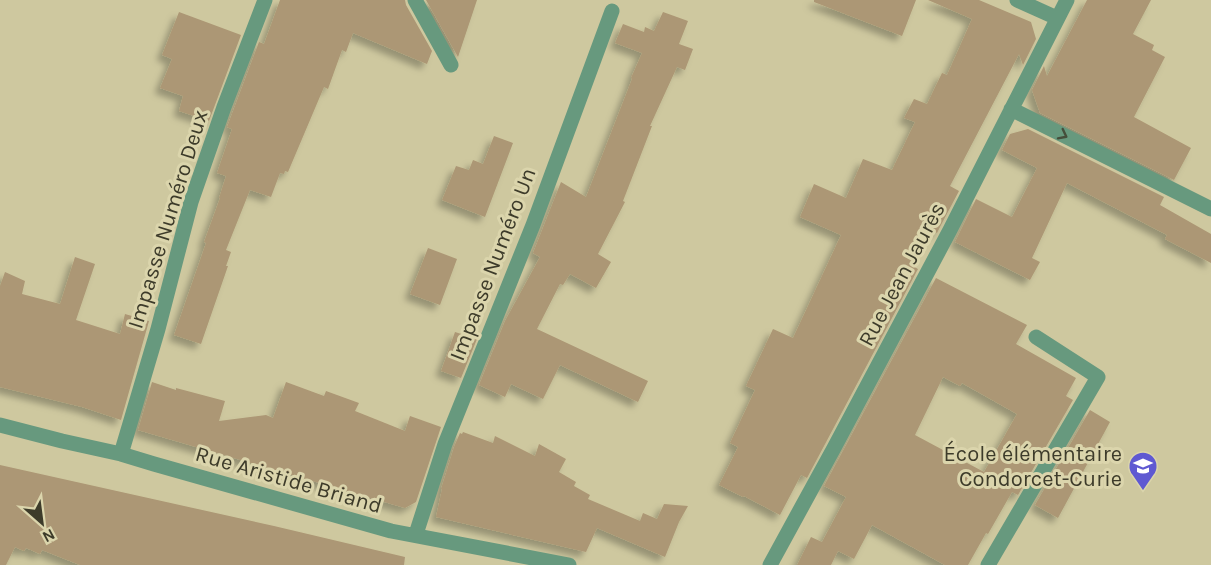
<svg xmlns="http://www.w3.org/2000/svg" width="1211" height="565" viewBox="0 0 1211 565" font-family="Karla,sans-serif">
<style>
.building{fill:#ac9774;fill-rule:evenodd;filter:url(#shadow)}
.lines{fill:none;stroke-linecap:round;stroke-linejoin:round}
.minor{stroke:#67997e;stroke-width:15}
.oneway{stroke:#454e3b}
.labels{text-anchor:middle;stroke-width:6;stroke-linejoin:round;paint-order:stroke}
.street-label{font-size:22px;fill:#3d3b2a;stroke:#dbd5ac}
.poi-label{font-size:22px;fill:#3d3b2a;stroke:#dbd5ac;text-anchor:end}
</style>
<defs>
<filter id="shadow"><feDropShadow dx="-5.5" dy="5.5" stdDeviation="3" flood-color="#0004"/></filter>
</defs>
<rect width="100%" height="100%" fill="#cec89f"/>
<!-- building -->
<path class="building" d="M 280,0 L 405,0 L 406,5 L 432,51 L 427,64 L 353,33 L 346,52 L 342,50 L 328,89 L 324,87 L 288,172 L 285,171 L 284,174 L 280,173 L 271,197 L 250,190 L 226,250 L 231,252 L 226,266 L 228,266 L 201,344 L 174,335 L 206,243 L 204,242 L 220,198 L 219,198 L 226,176 L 217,173 L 232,129 L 227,127 L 259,42 L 264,44 Z
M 426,0 L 477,0 L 458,57 Z
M 814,0 L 916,0 L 902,36 L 814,2 Z
M 928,0 L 979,0 L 1031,22 L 1036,39 L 1023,65 L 1019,54 L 950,186 L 959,191 L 941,225 L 937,233 L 928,228 L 909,264 L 918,269 L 807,478 L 801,475 L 780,515 L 744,496 L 743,497 L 719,485 L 738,447 L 730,443 L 755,390 L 746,386 L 773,329 L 793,338 L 841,235 L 800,217 L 814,184 L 846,198 L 863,159 L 892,170 L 915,122 L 904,118 L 914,99 L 927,104 L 942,73 L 947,75 L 972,19 Z
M 1087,0 L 1151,0 L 1133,34 L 1154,45 L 1152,50 L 1165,57 L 1134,117 L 1191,148 L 1174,180 L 1040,113 L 1032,90 L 1044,66 L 1047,76 Z
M 179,12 L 241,35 L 209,121 L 179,111 L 183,96 L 160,88 L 172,59 L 162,55 Z
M 663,12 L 688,21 L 679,44 L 693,49 L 685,70 L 677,67 L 650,126 L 652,126 L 623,201 L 625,202 L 598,254 L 611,262 L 596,288 L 570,274 L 563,285 L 560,284 L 537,329 L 648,381 L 638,402 L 560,365 L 543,399 L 511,384 L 505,397 L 479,385 L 505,321 L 540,257 L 533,253 L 561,182 L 586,197 L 632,79 L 631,78 L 642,53 L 615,43 L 623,24 L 644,32 L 645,27 L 654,31 Z
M 1028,129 L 1164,197 L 1160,205 L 1211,234 L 1211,263 L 1165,239 L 1167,235 L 1067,183 L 1032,258 L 1040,262 L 1030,280 L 955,242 L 976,199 L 1012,217 L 1037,168 L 1002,150 L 1010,134 Z
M 494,136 L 513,143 L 485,217 L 442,200 L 456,166 L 469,170 L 473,160 L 483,164 Z
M 428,248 L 457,259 L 440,305 L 410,294 Z
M 75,257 L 95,264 L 76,320 L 120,334 L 125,314 L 149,321 L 121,420 L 82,407 L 0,387 L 0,286 L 5,272 L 25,281 L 22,294 L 60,304 Z
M 936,278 L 1027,325 L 1016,344 L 1076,378 L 1066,396 L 1073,400 L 1018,495 L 1012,492 L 988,534 L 986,533 L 968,565 L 945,565 L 872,525 L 854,559 L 838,551 L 831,565 L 797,565 L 811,537 L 822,542 L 846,497 L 824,486 ZM 943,377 L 960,386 L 962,383 L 1017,414 L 984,472 L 915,435 Z
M 455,332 L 477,339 L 461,378 L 441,371 Z
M 152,382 L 176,390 L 176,388 L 225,401 L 219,421 L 266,415 L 273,418 L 286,382 L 324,396 L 326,391 L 359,403 L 355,411 L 405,431 L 410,416 L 441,427 L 416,502 L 405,508 L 138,430 Z
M 1090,410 L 1110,422 L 1058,518 L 1035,505 Z
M 463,432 L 493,443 L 495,436 L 535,456 L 539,444 L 566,459 L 559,472 L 576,482 L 574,486 L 590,495 L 588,499 L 640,521 L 643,513 L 657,519 L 664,504 L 688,506 L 679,522 L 665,557 L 597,528 L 586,552 L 436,517 L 442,489 L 441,489 L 454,447 L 460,433 L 462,434 Z
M 0,465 L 274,526 L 405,557 L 404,565 L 80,565 L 42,550 L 40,554 L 26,548 L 24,551 L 15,547 L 6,565 L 0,565 Z"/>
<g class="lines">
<!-- minor -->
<path class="minor" d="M 415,0 L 451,65
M 1017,0 L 1057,18
M 1011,109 L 1211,209
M 0,425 L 62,441 L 121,454 L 154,464 L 391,531 L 569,565
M 121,454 L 158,329 L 191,202 L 224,107 L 265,0
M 416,534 L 445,444 L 533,225 L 612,11
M 770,565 L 834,448 L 950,230 L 1067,0
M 988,565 L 1098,377 L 1036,337"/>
</g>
<!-- one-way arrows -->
<defs><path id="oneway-chevron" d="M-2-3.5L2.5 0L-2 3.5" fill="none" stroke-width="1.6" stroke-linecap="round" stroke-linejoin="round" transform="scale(1.5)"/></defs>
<use class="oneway" href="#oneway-chevron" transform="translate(1063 135) rotate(27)"/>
<!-- icons -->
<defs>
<g id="school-pin" transform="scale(1.5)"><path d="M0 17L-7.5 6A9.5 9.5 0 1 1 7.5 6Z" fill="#5f59d2" stroke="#dbd5ac"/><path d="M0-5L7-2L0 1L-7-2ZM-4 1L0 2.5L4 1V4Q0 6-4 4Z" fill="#fff"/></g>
</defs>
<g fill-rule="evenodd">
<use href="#school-pin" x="1143" y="466"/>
</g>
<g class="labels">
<!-- street labels -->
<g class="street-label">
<text transform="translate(167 219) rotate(-73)" y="8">Impasse Numéro Deux</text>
<text transform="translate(492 264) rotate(-69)" y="8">Impasse Numéro Un</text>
<text transform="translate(901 274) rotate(-62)" y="8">Rue Jean Jaurès</text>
<text transform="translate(289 479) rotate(16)" y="8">Rue Aristide Briand</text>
</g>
<!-- poi labels -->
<g class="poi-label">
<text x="1122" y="461">École élémentaire<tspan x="1122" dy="25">Condorcet-Curie</tspan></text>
</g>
</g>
<!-- north arrow -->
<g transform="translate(42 523) rotate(152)" stroke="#dbd5ac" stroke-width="4.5" paint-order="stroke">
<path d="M0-4.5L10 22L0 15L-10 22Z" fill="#3d3b2a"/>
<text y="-9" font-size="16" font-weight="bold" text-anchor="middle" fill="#3d3b2a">N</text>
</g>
</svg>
